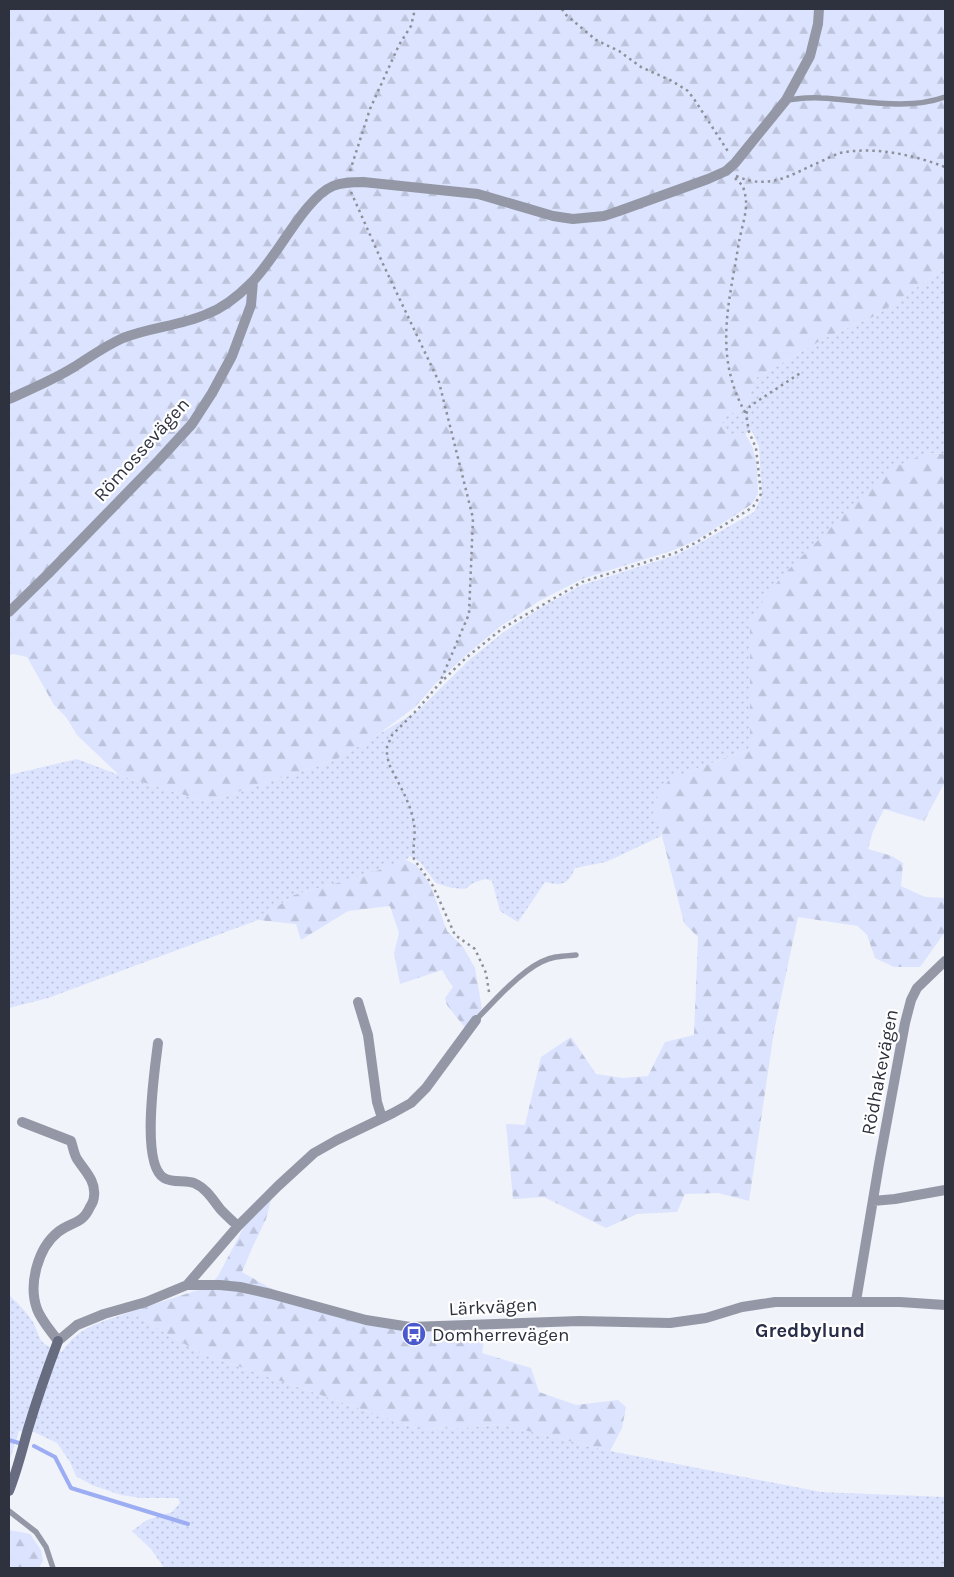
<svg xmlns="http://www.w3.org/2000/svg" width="954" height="1577" viewBox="0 0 954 1577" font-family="Karla,sans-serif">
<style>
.grass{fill:url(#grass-dots)}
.forest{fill:url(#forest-firs)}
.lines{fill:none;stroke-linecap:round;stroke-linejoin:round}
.stream{stroke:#9cadf3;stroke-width:4}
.path{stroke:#8e909a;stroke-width:2.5;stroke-dasharray:2.5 4;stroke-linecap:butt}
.lane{stroke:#9498a6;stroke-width:5.5}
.street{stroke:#9498a6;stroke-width:10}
.secondary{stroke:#676c80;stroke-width:10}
.labels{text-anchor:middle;stroke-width:4.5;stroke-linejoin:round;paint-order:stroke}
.street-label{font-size:19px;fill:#2e313e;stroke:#fff}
.poi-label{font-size:19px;fill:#2e313e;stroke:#fff;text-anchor:start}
.neighbourhood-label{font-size:20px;font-weight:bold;fill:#282e48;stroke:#fff}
</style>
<defs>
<pattern id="grass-dots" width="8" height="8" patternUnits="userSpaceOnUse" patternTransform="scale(1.25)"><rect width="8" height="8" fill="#dbe3fe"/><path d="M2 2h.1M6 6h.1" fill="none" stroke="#bcc3db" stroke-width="1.8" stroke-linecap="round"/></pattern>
<pattern id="forest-firs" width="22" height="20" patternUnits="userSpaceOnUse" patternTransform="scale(1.25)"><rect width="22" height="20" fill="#dbe3fe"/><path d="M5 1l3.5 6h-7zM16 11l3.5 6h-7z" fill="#bcc3db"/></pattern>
</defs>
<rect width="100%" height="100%" fill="#f1f3fa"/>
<!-- grass -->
<path class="grass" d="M 945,268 L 945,454 L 927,453 L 750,619 L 750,746 L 747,750 L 687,772 L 653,813 L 660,828 L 661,836 L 606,862 L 575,868 C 568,885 562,886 545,882 L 518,922 L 500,911 L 492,881 L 485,879 L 473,883 L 465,889 L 452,888 L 436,883 L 420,862 L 410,856 L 406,860 L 365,875 L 294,895 L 258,920 L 48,998 L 9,1008 L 9,775 L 77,759 L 119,775 L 207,802 L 335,760 L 418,711 L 469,660 L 504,632 L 542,607 L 582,585 L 676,555 L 698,544 L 754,512 L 762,496 L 759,447 L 752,431 C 741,434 730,438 722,427 L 723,420 L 728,414 C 747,411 750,395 754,379 L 827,337 L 875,316 Z
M 9,1295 C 15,1301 23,1308 28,1315 C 44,1335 31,1342 62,1352 C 78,1326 103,1322 130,1312 L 200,1353 L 419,1429 L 462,1428 L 499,1424 L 610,1451 L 821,1492 L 945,1497 L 945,1568 L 164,1568 L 151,1549 L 132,1531 L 147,1520 L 172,1512 L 180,1503 L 178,1498 L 141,1498 L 121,1495 L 92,1485 L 76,1476 L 70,1462 L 57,1443 L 34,1432 L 19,1431 L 9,1462 Z"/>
<!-- forest -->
<path class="forest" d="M 9,9 L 945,9 L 945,268 L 875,316 L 827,337 L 754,379 C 750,395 747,411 728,414 L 723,420 L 722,427 C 729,436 735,434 745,433 L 753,448 L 757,466 L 758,494 L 752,504 L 697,540 L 674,550 L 582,579 L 539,601 L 501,626 L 466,655 L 437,682 L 415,707 L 376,736 L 335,760 L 207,802 L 119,775 L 77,735 L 66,717 L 54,705 L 27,657 L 14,654 L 9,655 Z
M 927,453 L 945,454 L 945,782 L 924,821 L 884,809 L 873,831 L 868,849 L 892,856 L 903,863 L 901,886 L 925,897 L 945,898 L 945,932 L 920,967 L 894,967 L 875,958 L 867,935 L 858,926 L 798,917 L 774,1031 L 749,1201 L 718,1193 L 685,1194 L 677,1212 L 637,1214 L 606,1228 L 544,1197 L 513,1199 L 506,1124 L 525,1125 L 541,1057 L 571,1037 L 596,1074 L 623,1078 L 648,1076 L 665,1042 L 694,1035 L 698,937 L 684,923 L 660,828 L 653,813 L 658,795 L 669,780 L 687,772 L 747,750 L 750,746 L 750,619 L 782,576 L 890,469 Z
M 406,860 L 416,865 L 424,875 L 431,887 L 447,931 L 463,947 L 475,968 L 482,1009 L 466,1029 L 447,1005 L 445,998 L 453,987 L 442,970 L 400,984 L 394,953 L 399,933 L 390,906 L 348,911 L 301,940 L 296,924 L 258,920 L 294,895 L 365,875 Z
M 271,1200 L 266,1219 L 253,1246 L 242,1272 L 270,1288 L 359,1318 L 485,1333 L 482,1353 L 531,1368 L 539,1392 L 576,1405 L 618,1400 L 626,1407 L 622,1428 L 610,1451 L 499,1424 L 462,1428 L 419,1429 L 200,1353 L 130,1312 L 198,1290 L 206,1289 L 218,1276 L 245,1225 Z
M 9,1530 L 30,1534 L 41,1550 L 43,1561 L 39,1568 L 9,1568 Z"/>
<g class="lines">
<!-- stream -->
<path class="stream" d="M 9,1440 L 19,1443
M 34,1446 L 55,1457 L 71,1488 L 188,1524"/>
<!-- path -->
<path class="path" d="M 562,9 L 565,14 L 596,40 L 619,51 L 641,67 L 672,81 L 688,91 L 696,102 L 729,153
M 350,171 L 370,109 L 399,45 L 411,26 L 415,9
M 736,176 C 771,191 791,174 822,161 C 828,158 834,155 840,153 C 874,146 914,155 945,167
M 735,178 L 743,186 C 744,191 746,196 746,201 C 747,213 741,230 739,242 C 729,304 713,356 746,414
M 351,192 L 383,264 L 439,382 L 473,518 L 469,614 L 440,682
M 489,992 L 486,973 L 475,949 L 455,935 L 433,886 L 414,859 C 412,849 416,836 414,824 C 411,803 398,783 389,764 L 387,755 L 387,747 L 392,735 L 417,710 L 439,684 L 467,657 L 503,628 L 582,582 L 675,553 L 697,542 L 753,507 L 761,494 L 756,448 L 749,432 L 746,414 L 750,406 L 802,372"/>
<!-- lane -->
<path class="lane" d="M 786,100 C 797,99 810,97 821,98 C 862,100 906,111 945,97
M 476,1020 C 493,1002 519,973 541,962 C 552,956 564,956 576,955
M 9,1511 L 36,1532 L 46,1547 L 53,1568"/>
<!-- street -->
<path class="street" d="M 9,399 C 31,389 53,380 74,367 C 90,357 105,346 123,338 C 150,327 180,326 207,314 C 223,308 238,296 250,284 C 276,260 304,198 333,186 C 343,182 353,182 363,182 L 478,194 L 553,216 L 573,219 L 604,216 L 619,211 L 708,179 L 726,171 L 735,163 L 786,100 L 810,56 L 818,24 L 819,9
M 9,612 L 48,574 L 159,460 L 192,424 L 212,393 L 232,356 L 251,305 L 253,281
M 358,1002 L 368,1035 L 377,1102 L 382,1118
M 158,1043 C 155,1068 140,1164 164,1178 C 172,1183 185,1180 194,1183 C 206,1188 213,1200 221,1210 C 226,1215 232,1221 238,1226
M 22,1122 L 71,1141 C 73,1147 74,1154 77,1159 C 85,1171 96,1181 94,1196 C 94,1200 92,1204 90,1207 C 82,1225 72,1221 58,1232 C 38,1248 28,1284 37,1309 C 41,1320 51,1331 58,1341 L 77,1325 L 104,1314 L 146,1302 L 187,1285 L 220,1285 L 240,1287 L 271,1294 L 366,1320 L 410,1327 L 579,1321 L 670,1323 L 706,1318 L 742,1307 L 775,1302 L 900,1302 L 945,1305
M 873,1201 L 895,1199 L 945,1190
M 187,1285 L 238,1226 L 278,1186 L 314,1153 L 337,1140 L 393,1113 L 411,1103 L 426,1088 L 476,1020
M 856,1301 L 879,1164 L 905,1023 L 911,1000 L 917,988 L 945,961"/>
<!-- secondary -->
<path class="secondary" d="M 9,1491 C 17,1471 22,1450 28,1429 C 37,1399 47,1370 58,1341"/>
</g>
<!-- icons -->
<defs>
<g id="bus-disc" transform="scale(1.25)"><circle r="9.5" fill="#4b59ce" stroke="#fff"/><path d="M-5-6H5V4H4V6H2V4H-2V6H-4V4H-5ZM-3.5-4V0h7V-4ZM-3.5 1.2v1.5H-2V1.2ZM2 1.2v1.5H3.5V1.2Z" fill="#fff"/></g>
</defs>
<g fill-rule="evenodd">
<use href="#bus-disc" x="414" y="1334"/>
</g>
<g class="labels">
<!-- street labels -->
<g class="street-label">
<text transform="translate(141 449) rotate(-48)" y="7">Römossevägen</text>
<text transform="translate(879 1072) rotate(-79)" y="7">Rödhakevägen</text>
<text transform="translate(493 1306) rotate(-3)" y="7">Lärkvägen</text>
</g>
<!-- poi labels -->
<g class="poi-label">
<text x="432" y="1341">Domherrevägen</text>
</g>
<!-- neighbourhood labels -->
<g class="neighbourhood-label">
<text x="810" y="1337">Gredbylund</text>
</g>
</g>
<!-- border -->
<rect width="954" height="1577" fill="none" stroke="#2e313e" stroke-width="20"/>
</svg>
